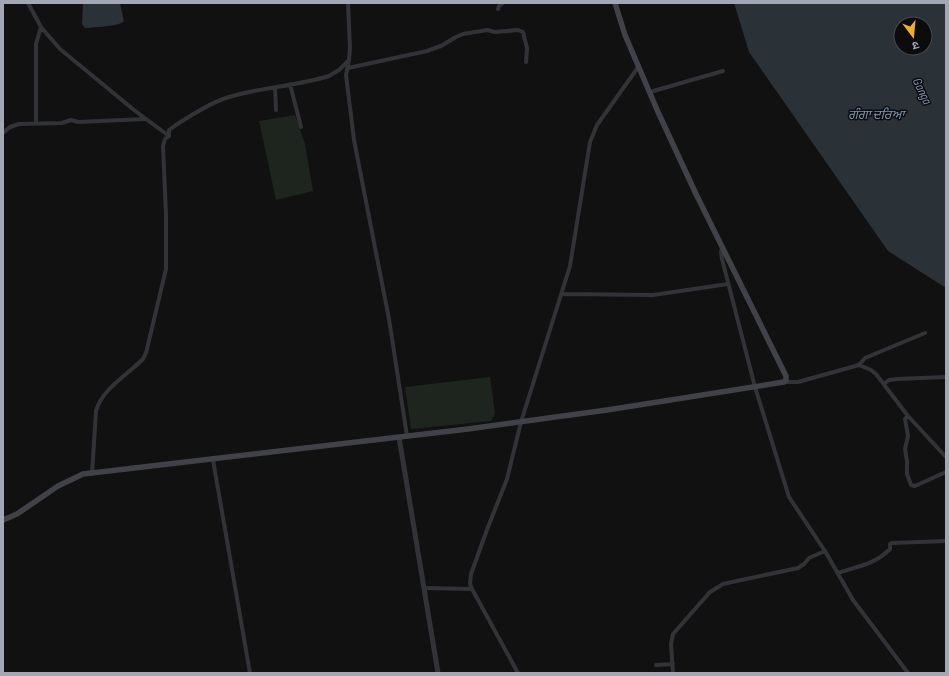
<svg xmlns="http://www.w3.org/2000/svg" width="949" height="676" viewBox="0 0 949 676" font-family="'Sofia Sans Condensed','Noto Sans Devanagari','Noto Sans Gurmukhi',sans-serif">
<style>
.green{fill:#1d251e}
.water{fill:#2a3137;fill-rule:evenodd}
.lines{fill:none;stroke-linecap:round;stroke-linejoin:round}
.minor{stroke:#323337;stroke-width:4}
.tertiary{stroke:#323337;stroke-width:5}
.secondary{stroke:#404247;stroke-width:5.5}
.labels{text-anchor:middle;stroke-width:3;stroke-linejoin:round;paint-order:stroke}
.water-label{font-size:13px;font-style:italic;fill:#7a95ae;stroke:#0c0c0d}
</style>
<rect width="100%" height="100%" fill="#111112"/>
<!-- green -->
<path class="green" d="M 295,115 L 305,144 L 313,191 L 276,200 L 259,121 Z
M 490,377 L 495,414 L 491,421 L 411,429 L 405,387 Z"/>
<!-- water -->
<path class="water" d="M 83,3 L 120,3 L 124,22 C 112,27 98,27 85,28 L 82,24 Z
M 734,3 L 946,3 L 946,288 L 888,251 L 749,52 ZM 901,24 L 925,24 L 925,48 L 901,48 Z"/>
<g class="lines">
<!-- minor -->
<path class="minor" d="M 28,3 L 41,27 L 60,49 L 134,110 L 169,136
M 348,3 L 350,48 L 349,60 L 346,75 L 354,140 L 389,319 L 407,436
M 498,9 L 499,6 L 503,3
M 348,68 L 427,51 L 441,46 L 456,37 L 463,34 L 487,30 L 495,32 L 518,30 L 523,32 L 527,48 L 526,62
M 290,84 L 301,127
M 275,87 L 276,110
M 650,92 L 723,71
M 36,123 L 36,44 L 41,27
M 3,133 L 10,127 L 19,124 L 62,123 L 71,120 L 78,122 L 145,119
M 722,248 L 721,252 L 722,259 L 755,387 L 789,497 L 825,551 L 853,600 L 908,673
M 561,294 L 653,295 L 728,284
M 859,365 L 871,370 L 876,374 L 908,416 L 946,457
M 784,382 L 798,382 L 859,365 L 865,358 L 925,333
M 884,384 L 889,380 L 897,379 L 946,377
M 908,416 L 905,419 L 908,436 L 905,449 L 907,461 L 907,474 L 911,485 L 915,486 L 946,472
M 213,460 L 250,673
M 92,474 L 96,411 C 102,389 127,375 143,359 L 146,353 L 166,269 L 166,215 L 163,146 L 165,139 L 169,136 L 169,130 C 181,121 209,104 223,99 C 257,87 294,87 329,76 L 339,70 L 349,60
M 838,573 C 858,566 874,565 890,549 L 890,544 L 892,543 L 946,541
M 424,588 L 472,589
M 656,665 L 673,664
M 518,673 L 472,589 L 470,584 L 471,574 L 488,527 L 507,479 L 521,422 L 570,266 L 590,142 L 597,125 L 639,66
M 673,673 L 671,644 L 673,634 L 710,592 L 723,584 L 732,582 L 798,568 L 804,564 L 809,558 L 825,551"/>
<!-- tertiary -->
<path class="tertiary" d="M 399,437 L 438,673"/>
<!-- secondary -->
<path class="secondary" d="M 3,520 L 17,514 L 58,486 L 83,474 L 468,429 L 607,410 L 784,382 L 786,380 L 786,376 L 696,194 L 658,112 L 625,35 L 615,3"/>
</g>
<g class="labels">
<!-- water labels -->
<g class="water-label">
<text transform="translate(923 91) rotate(65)" y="5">Ganga</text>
<text x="876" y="119">ਗੰਗਾ ਦਰਿਆ</text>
</g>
</g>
<!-- border -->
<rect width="949" height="676" fill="none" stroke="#a3a7b3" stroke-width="8"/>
<!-- north arrow -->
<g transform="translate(913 36) rotate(164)"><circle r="19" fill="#0c0c0d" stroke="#484a4f"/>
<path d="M0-3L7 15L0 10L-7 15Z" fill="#ecae2f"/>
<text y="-6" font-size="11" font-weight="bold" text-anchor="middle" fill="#a3a7b3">उ</text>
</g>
</svg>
